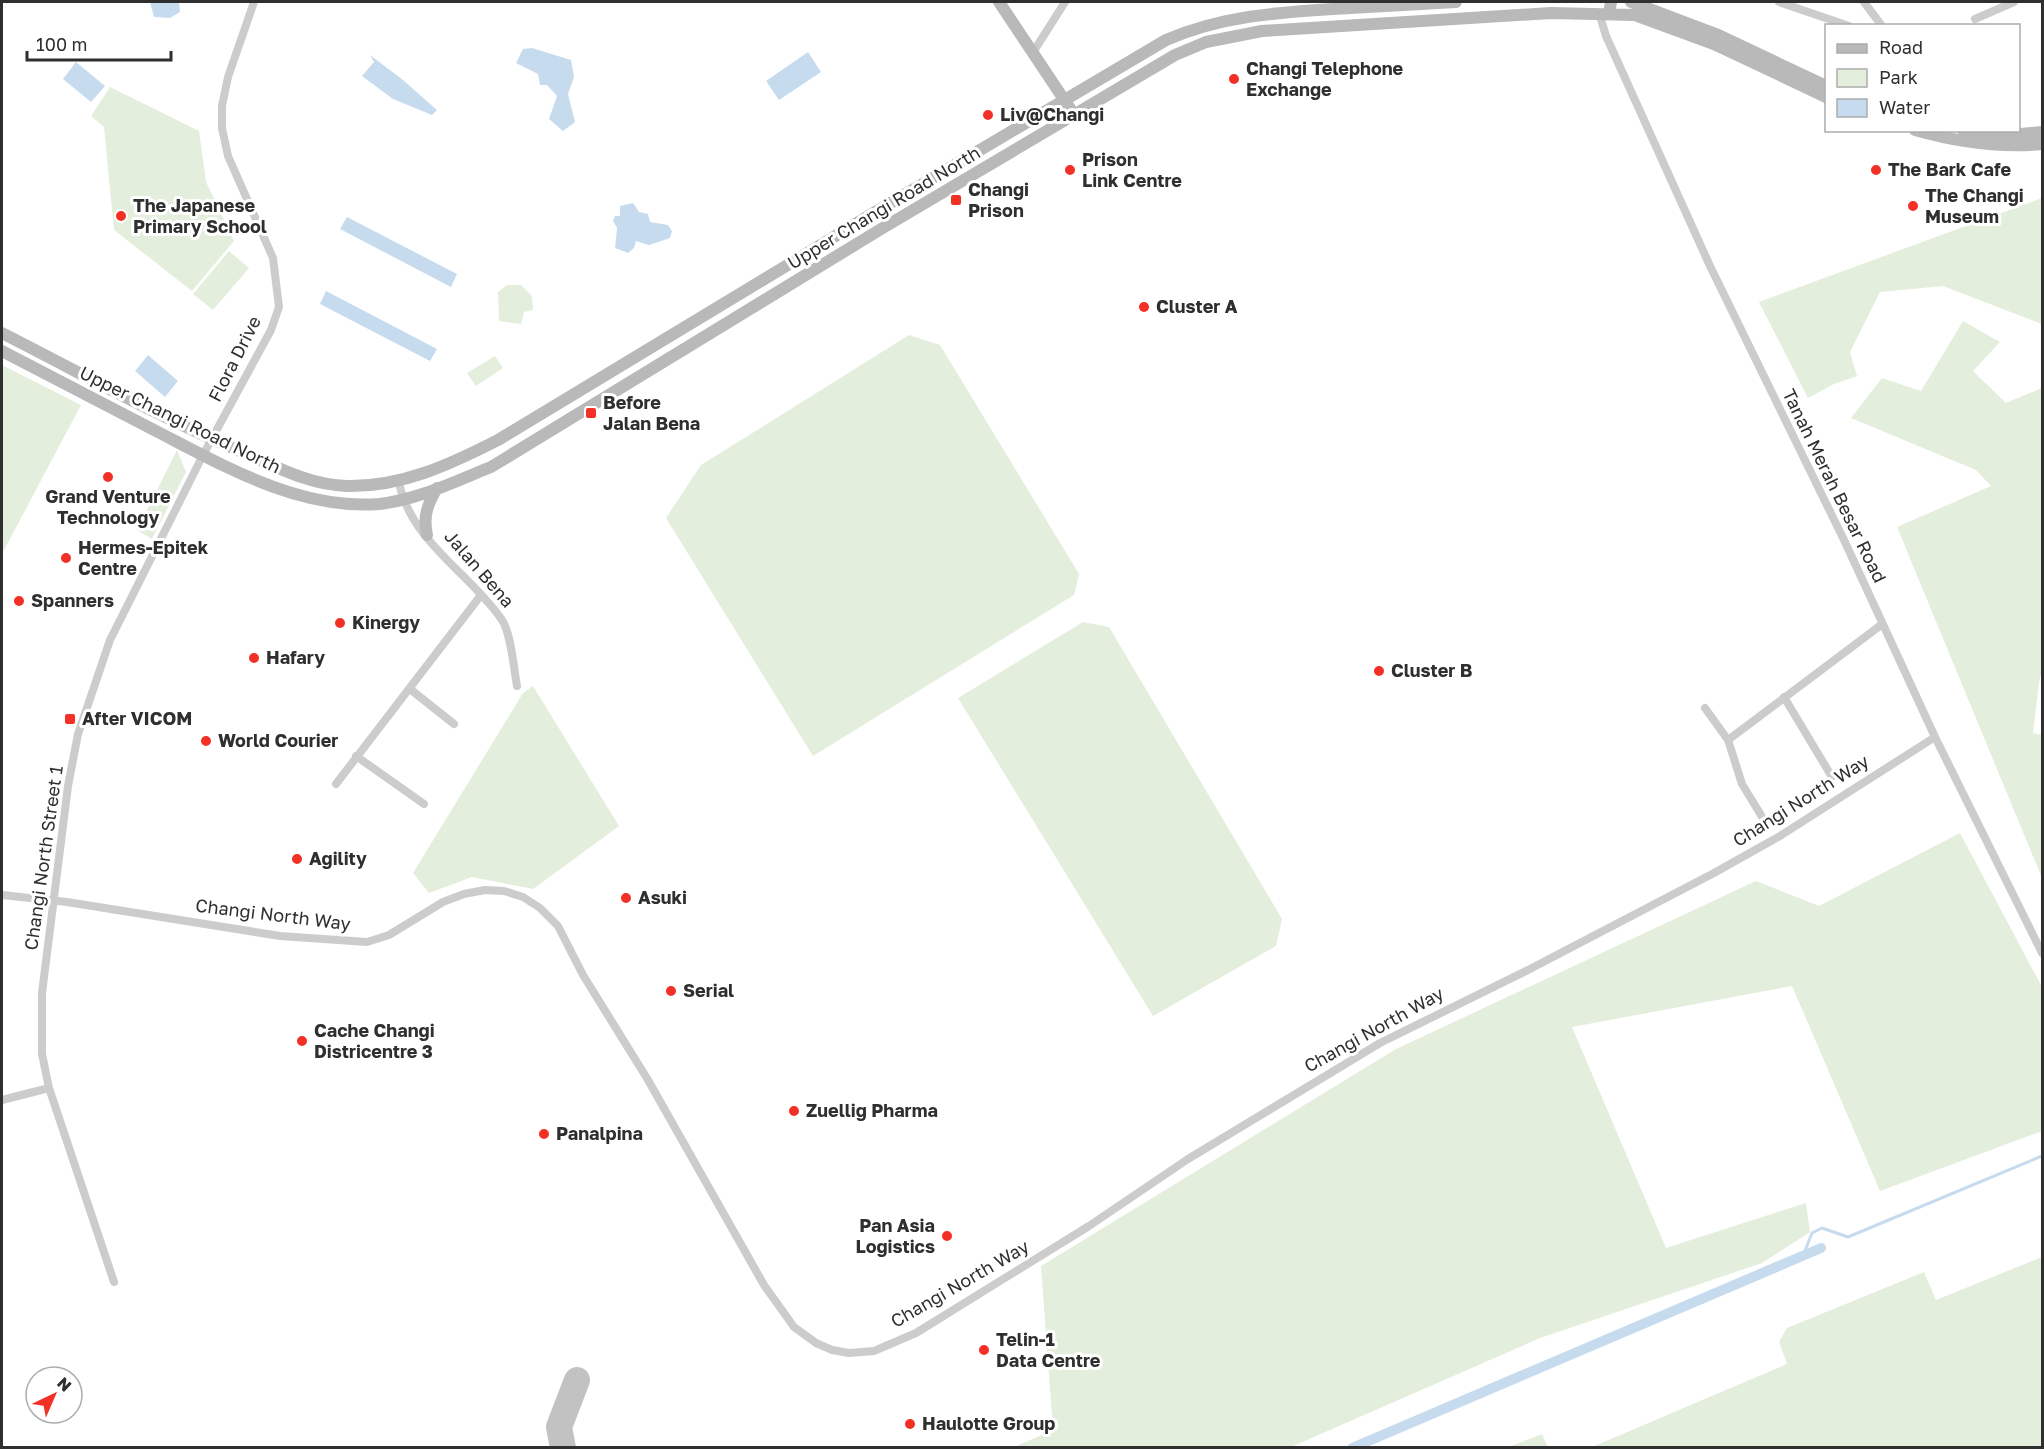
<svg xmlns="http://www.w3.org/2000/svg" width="2044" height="1449" viewBox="0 0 2044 1449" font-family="'Golos Text',sans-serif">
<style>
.green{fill:#e4eedc}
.water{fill:#c7dbef}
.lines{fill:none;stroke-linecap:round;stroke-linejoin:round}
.stream{stroke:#c7dbef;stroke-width:3}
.canal{stroke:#c7dbef;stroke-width:10}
.taxiway{stroke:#c2c2c2;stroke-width:26}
.street{stroke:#ccc;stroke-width:8}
.secondary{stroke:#b9b9b9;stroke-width:12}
.poi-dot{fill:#f23026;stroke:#fff;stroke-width:2}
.labels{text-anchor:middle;stroke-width:6;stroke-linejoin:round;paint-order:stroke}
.poi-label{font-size:18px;font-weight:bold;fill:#2f2f2f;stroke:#fff;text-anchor:start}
.street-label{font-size:18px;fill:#2f2f2f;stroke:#fff}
</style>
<rect width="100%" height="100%" fill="#fff"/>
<!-- green -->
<path class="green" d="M 110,87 L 199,131 L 206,182 L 234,241 L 192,291 L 114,230 L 104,127 L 91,116 Z
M 2042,198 L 2042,324 L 1943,286 L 1880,292 L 1850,352 L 1857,376 L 1834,384 L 1808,398 L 1759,302 Z
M 229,251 L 249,268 L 213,310 L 193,294 Z
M 507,285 L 521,285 L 532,296 L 533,310 L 524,312 L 521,324 L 499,321 L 498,292 Z
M 1963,321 L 2000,342 L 1973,371 L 2006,403 L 2042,388 L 2042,675 L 2040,676 L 2033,733 L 2042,735 L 2042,878 L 1897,527 L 1991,486 L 1976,470 L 1851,418 L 1882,378 L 1921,391 Z
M 909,335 L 940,345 L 1079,574 L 1074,595 L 813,756 L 666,518 L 701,465 Z
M 495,356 L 503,368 L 476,386 L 467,373 Z
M 2,365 L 81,405 L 4,550 L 2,548 Z
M 177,450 L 186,472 L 152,539 L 137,530 Z
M 1083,622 L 1109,627 L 1282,919 L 1276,946 L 1153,1016 L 958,698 Z
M 533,686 L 619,826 L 533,889 L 472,877 L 429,893 L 413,873 L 523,693 Z
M 1960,833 L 2042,987 L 2042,1131 L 1880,1191 L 1792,986 L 1572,1027 L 1666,1248 L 1806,1203 L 1810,1232 L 1762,1263 L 1540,1338 L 1291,1447 L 1014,1447 L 1053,1430 L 1041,1266 L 1396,1049 L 1756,881 L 1819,906 Z
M 2042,1257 L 2042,1447 L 1592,1447 L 1787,1364 L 1779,1342 L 1787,1328 L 1924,1272 L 1936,1300 Z
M 1542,1434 L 1548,1447 L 1509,1447 Z"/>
<!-- water -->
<path class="water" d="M 150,2 L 179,2 L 180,12 L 170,18 L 154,17 Z
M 532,48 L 571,60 L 574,77 L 568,94 L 575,122 L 563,131 L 549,119 L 557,96 L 547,85 L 540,85 L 538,74 L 516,63 L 523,49 Z
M 808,52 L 821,72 L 779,100 L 766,81 Z
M 370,55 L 403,80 L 437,110 L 432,115 L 393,99 L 362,76 L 374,62 Z
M 76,62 L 105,86 L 91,102 L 63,79 Z
M 633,203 L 639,212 L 648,214 L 650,222 L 668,225 L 672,231 L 670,238 L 649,245 L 636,241 L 634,248 L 628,253 L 615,248 L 617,228 L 613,221 L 615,216 L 620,216 L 620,206 Z
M 347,217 L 457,274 L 451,287 L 340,229 Z
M 326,291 L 437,349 L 430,361 L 320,304 Z
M 148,355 L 178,381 L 165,397 L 135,371 Z"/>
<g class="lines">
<!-- stream -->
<path class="stream" d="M 1803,1256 L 1812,1233 L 1822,1228 L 1848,1237 L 2042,1156"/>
<!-- canal -->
<path class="canal" d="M 1352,1448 L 1821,1248"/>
<!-- taxiway -->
<path class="taxiway" d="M 563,1448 L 559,1427 L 577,1380"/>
<!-- street -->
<path class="street" d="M 1779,2 L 1849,26
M 1864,2 L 1882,26
M 1599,13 L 1606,36 L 1710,266 L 1844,540 L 1935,737 L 2042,953
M 1975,19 L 2014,2
M 1032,54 L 1065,2
M 399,482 C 410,541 470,573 502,620 C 511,633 514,670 517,686
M 410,689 L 454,724
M 1784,697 L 1832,777
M 1705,708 L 1728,740 L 1742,784 L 1764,820
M 1728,740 L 1881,625
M 356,756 L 424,804
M 336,784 L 481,595
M 2,895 L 67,902 L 280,936 L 367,942 L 389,935 L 443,902 L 464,894 L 485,890 L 504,891 L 523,897 L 540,908 L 558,926 L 583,975 L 648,1080 L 764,1285 L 794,1327 L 816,1343 L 832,1350 L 849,1353 L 874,1351 L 916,1333 L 1089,1226 L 1188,1159 L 1380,1043 L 1528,970 L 1714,873 L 1780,836 L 1935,737
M 2,1100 L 49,1088
M 114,1282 L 49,1088 L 42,1054 L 42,993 L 68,786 L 78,734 L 92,693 L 110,640 L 203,455 L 271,330 L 279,307 L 273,258 L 228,156 L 222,128 L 222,106 L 228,77 L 254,2"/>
<!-- secondary -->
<path class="secondary" d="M 999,2 L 1075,116
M 1631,2 L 1716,34 L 1826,86
M 1609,14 L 1611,2
M 1915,130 C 1957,142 1999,148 2042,144
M 1963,130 L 2009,135 L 2042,132
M 2,333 C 79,372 155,415 235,449 C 271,464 307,485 347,486 C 402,487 449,465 498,440 L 872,214 L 1166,40 C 1226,14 1286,12 1350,8 C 1385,6 1421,4 1456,2
M 2,351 C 53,377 104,404 156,431 C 224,466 299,510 379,504 C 417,500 456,481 491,467 L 881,229 L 1175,55 L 1206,42 L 1262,31 L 1551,13 L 1635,15 L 1714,44 L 1826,97
M 427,535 C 423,517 427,505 437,488"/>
</g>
<!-- markers -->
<g class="poi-dot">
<circle cx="1234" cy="79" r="6"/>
<circle cx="988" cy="115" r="6"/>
<circle cx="1070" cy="170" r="6"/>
<circle cx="1876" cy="170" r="6"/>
<rect x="950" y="194" width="12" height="12" rx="3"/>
<circle cx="1913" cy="206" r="6"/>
<circle cx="121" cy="216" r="6"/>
<circle cx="1144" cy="307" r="6"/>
<rect x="585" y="407" width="12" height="12" rx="3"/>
<circle cx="108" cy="477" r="6"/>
<circle cx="66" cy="558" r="6"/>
<circle cx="19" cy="601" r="6"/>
<circle cx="340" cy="623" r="6"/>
<circle cx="254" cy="658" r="6"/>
<circle cx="1379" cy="671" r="6"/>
<rect x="64" y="713" width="12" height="12" rx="3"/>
<circle cx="206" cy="741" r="6"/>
<circle cx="297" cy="859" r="6"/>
<circle cx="626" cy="898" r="6"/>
<circle cx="671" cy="991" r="6"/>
<circle cx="302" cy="1041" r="6"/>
<circle cx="794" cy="1111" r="6"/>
<circle cx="544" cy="1134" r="6"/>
<circle cx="947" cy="1236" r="6"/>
<circle cx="984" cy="1350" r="6"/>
<circle cx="910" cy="1424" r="6"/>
</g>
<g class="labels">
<!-- poi labels -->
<g class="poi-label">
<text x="1246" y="75">Changi Telephone<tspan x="1246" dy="21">Exchange</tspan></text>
<text x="1000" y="121">Liv@Changi</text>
<text x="1082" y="166">Prison<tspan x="1082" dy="21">Link Centre</tspan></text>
<text x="1888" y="176">The Bark Cafe</text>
<text x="968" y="196">Changi<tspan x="968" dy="21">Prison</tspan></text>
<text x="1925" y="202">The Changi<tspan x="1925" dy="21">Museum</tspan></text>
<text x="133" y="212">The Japanese<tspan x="133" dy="21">Primary School</tspan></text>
<text x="1156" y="313">Cluster A</text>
<text x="603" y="409">Before<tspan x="603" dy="21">Jalan Bena</tspan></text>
<text x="108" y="503" text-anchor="middle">Grand Venture<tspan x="108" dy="21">Technology</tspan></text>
<text x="78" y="554">Hermes-Epitek<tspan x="78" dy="21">Centre</tspan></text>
<text x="31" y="607">Spanners</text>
<text x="352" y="629">Kinergy</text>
<text x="266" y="664">Hafary</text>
<text x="1391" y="677">Cluster B</text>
<text x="82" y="725">After VICOM</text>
<text x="218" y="747">World Courier</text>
<text x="309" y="865">Agility</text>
<text x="638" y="904">Asuki</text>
<text x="683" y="997">Serial</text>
<text x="314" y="1037">Cache Changi<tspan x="314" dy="21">Districentre 3</tspan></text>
<text x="806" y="1117">Zuellig Pharma</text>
<text x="556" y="1140">Panalpina</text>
<text x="935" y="1232" text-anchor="end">Pan Asia<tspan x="935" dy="21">Logistics</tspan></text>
<text x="996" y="1346">Telin-1<tspan x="996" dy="21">Data Centre</tspan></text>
<text x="922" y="1430">Haulotte Group</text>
</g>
<!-- street labels -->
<g class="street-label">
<text transform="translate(884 208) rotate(-31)" y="6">Upper Changi Road North</text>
<text transform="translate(235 359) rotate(-63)" y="6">Flora Drive</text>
<text transform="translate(180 420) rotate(26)" y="6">Upper Changi Road North</text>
<text transform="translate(1834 486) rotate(64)" y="6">Tanah Merah Besar Road</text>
<text transform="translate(479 569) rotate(49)" y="6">Jalan Bena</text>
<text transform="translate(1801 801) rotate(-32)" y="6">Changi North Way</text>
<text transform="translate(44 858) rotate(-82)" y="6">Changi North Street 1</text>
<text transform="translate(273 915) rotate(7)" y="6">Changi North Way</text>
<text transform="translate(1374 1030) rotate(-29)" y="6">Changi North Way</text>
<text transform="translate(960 1284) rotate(-30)" y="6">Changi North Way</text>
</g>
</g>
<!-- border -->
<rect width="2044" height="1449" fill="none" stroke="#2f2f2f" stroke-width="6"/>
<!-- legend -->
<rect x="1825" y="24" width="195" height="108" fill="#ffffff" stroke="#acacac" stroke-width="1.5"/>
<rect x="1837" y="44" width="30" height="9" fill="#b9b9b9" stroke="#acacac" stroke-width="1.5"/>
<text x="1879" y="54" font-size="18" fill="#2f2f2f">Road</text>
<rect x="1837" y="69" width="30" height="18" fill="#e4eedc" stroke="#acacac" stroke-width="1.5"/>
<text x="1879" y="84" font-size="18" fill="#2f2f2f">Park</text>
<rect x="1837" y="99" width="30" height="18" fill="#c7dbef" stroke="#acacac" stroke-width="1.5"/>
<text x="1879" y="114" font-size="18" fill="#2f2f2f">Water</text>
<!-- north arrow -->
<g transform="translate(54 1395) rotate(44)"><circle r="28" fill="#ffffff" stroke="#acacac" stroke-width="1.5"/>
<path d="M0-4.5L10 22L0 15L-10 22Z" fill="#f23026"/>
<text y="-9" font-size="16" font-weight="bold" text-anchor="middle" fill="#2f2f2f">N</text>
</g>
<!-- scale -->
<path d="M27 51v9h144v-9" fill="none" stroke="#2f2f2f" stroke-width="3"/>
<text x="36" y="51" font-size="18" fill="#2f2f2f" stroke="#ffffff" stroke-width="4.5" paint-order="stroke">100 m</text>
</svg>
